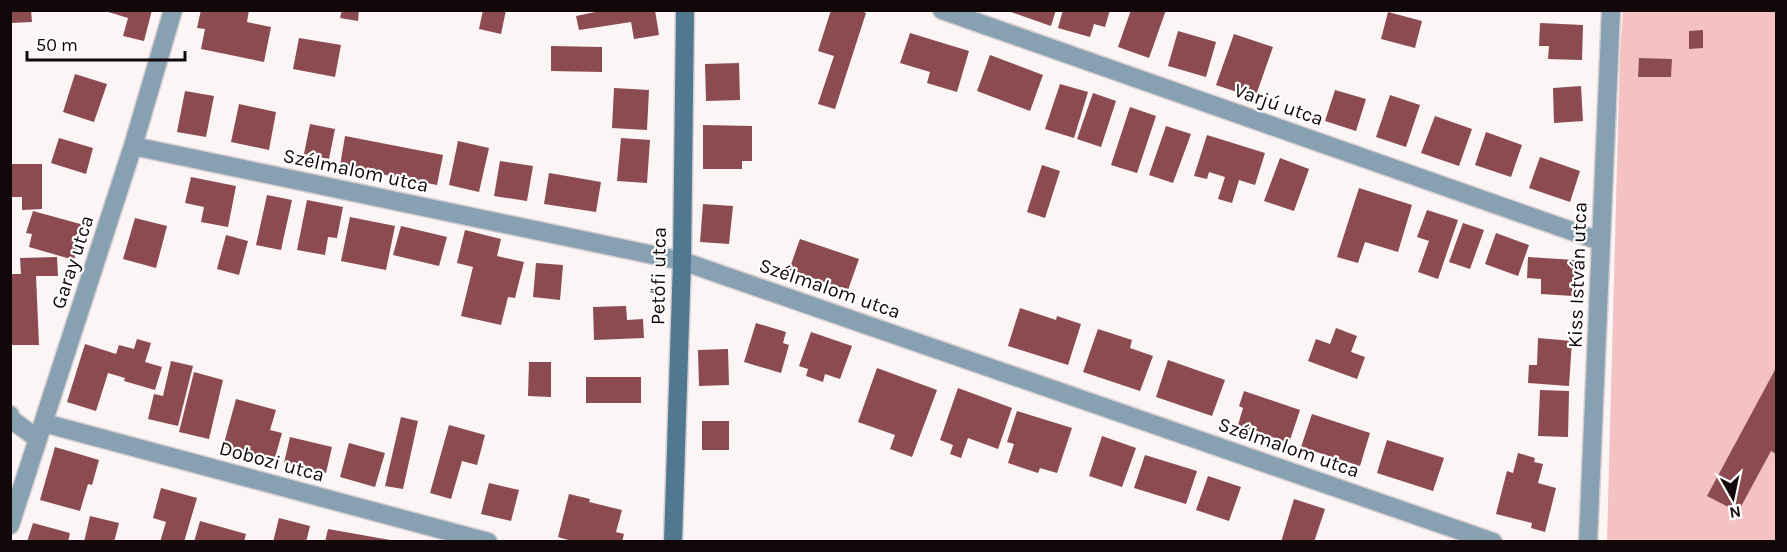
<svg xmlns="http://www.w3.org/2000/svg" width="1787" height="552" viewBox="0 0 1787 552" font-family="Karla,sans-serif">
<style>
.green{fill:#f4c2c3}
.building{fill:#8b4b50}
.lines{fill:none;stroke-linecap:round;stroke-linejoin:round}
.street-casing{stroke:#d7cfcf;stroke-width:21}
.secondary-casing{stroke:#d7cfcf;stroke-width:21}
.street{stroke:#87a1b3;stroke-width:18}
.secondary{stroke:#507891;stroke-width:18}
.labels{text-anchor:middle;stroke-width:4.5;stroke-linejoin:round;paint-order:stroke}
.street-label{font-size:20px;fill:#130809;stroke:#fff}
</style>
<rect width="100%" height="100%" fill="#fcf5f5"/>
<!-- green -->
<path class="green" d="M 1623,11 L 1776,11 L 1776,541 L 1607,542 L 1620,52 Z"/>
<!-- building -->
<path class="building" d="M 10,10 L 31,10 L 32,22 L 11,23 Z
M 102,10 L 152,10 L 144,41 L 123,36 L 128,18 Z
M 201,10 L 249,10 L 247,22 L 271,27 L 264,62 L 201,49 L 205,29 L 197,28 Z
M 342,10 L 359,10 L 358,21 L 340,18 Z
M 483,10 L 506,10 L 501,34 L 479,29 Z
M 605,10 L 655,10 L 659,35 L 634,39 L 631,22 L 579,30 L 576,16 Z
M 831,10 L 859,10 L 866,13 L 835,109 L 818,104 L 834,56 L 818,51 Z
M 1005,10 L 1056,10 L 1051,26 Z
M 1063,10 L 1110,10 L 1105,27 L 1094,24 L 1090,37 L 1058,28 Z
M 1131,10 L 1166,10 L 1149,58 L 1118,47 Z
M 1388,12 L 1422,21 L 1415,48 L 1381,39 Z
M 1540,23 L 1583,25 L 1582,60 L 1548,59 L 1549,46 L 1539,46 Z
M 1703,30 L 1703,48 L 1689,49 L 1689,31 Z
M 1178,31 L 1216,42 L 1206,77 L 1168,66 Z
M 910,33 L 969,51 L 957,92 L 927,83 L 930,72 L 900,63 Z
M 1234,34 L 1273,47 L 1255,98 L 1216,85 Z
M 299,38 L 341,45 L 335,77 L 293,69 Z
M 551,46 L 602,47 L 602,72 L 551,71 Z
M 990,55 L 1043,75 L 1030,111 L 977,91 Z
M 1639,58 L 1672,59 L 1671,77 L 1638,77 Z
M 739,63 L 740,100 L 706,101 L 705,64 Z
M 75,74 L 107,84 L 94,122 L 63,112 Z
M 1060,84 L 1088,92 L 1074,138 L 1045,129 Z
M 1581,86 L 1583,121 L 1554,123 L 1553,88 Z
M 614,88 L 649,90 L 647,130 L 612,128 Z
M 1335,90 L 1366,99 L 1356,131 L 1325,121 Z
M 185,91 L 214,96 L 206,137 L 177,132 Z
M 1093,93 L 1116,101 L 1101,147 L 1077,139 Z
M 1390,95 L 1420,105 L 1406,147 L 1376,137 Z
M 239,104 L 276,112 L 269,150 L 231,142 Z
M 1130,107 L 1156,116 L 1137,173 L 1111,165 Z
M 1435,116 L 1472,129 L 1459,166 L 1421,153 Z
M 310,124 L 335,129 L 329,159 L 304,154 Z
M 703,125 L 752,126 L 752,161 L 742,161 L 742,169 L 703,169 Z
M 1166,126 L 1191,134 L 1173,183 L 1149,175 Z
M 1486,132 L 1522,145 L 1511,177 L 1475,165 Z
M 1207,135 L 1265,153 L 1255,185 L 1239,180 L 1232,203 L 1218,199 L 1225,177 L 1209,172 L 1207,179 L 1194,176 Z
M 345,136 L 443,155 L 437,185 L 340,166 Z
M 59,138 L 93,148 L 86,174 L 51,163 Z
M 621,138 L 650,140 L 647,183 L 617,181 Z
M 458,141 L 489,148 L 479,192 L 449,185 Z
M 1540,157 L 1580,171 L 1570,202 L 1529,188 Z
M 1280,158 L 1309,169 L 1294,211 L 1264,201 Z
M 500,161 L 533,166 L 527,201 L 494,196 Z
M 11,164 L 42,164 L 42,209 L 22,210 L 22,197 L 11,197 Z
M 1042,165 L 1060,171 L 1045,218 L 1027,212 Z
M 549,173 L 601,182 L 596,212 L 544,204 Z
M 191,177 L 236,186 L 228,227 L 201,222 L 204,207 L 185,203 Z
M 1359,188 L 1412,205 L 1398,252 L 1365,242 L 1358,263 L 1337,257 Z
M 267,195 L 292,200 L 281,250 L 256,245 Z
M 307,200 L 343,207 L 337,238 L 328,237 L 325,255 L 297,250 Z
M 703,204 L 733,206 L 729,244 L 700,242 Z
M 1427,210 L 1458,220 L 1438,279 L 1418,272 L 1429,241 L 1417,237 Z
M 33,211 L 84,225 L 74,260 L 29,247 L 32,234 L 26,233 Z
M 350,217 L 395,226 L 386,270 L 341,261 Z
M 135,218 L 167,226 L 156,268 L 123,259 Z
M 1463,223 L 1484,230 L 1470,269 L 1449,262 Z
M 401,226 L 447,237 L 439,266 L 393,255 Z
M 465,230 L 501,239 L 497,256 L 524,262 L 515,298 L 508,297 L 501,325 L 461,316 L 473,267 L 457,263 Z
M 1496,233 L 1529,245 L 1518,276 L 1485,264 Z
M 226,235 L 248,241 L 239,275 L 217,269 Z
M 800,239 L 859,259 L 848,290 L 789,270 Z
M 57,257 L 58,276 L 36,276 L 39,345 L 11,345 L 10,274 L 21,274 L 20,258 Z
M 1528,257 L 1575,260 L 1573,296 L 1541,294 L 1541,279 L 1527,278 Z
M 536,263 L 563,265 L 560,300 L 533,297 Z
M 626,306 L 627,320 L 643,319 L 644,338 L 594,340 L 593,307 Z
M 1020,308 L 1056,320 L 1057,316 L 1081,324 L 1068,365 L 1008,346 Z
M 756,323 L 786,332 L 783,343 L 789,345 L 781,373 L 744,362 Z
M 1336,328 L 1357,336 L 1351,352 L 1365,357 L 1357,379 L 1308,361 L 1316,339 L 1330,344 Z
M 1098,329 L 1132,340 L 1130,348 L 1153,356 L 1140,391 L 1083,372 Z
M 811,332 L 852,346 L 840,379 L 825,374 L 823,382 L 806,376 L 808,369 L 799,366 Z
M 1538,338 L 1572,341 L 1569,386 L 1528,383 L 1529,365 L 1537,365 Z
M 137,339 L 151,343 L 145,362 L 162,367 L 155,390 L 124,381 L 125,378 L 108,373 L 96,411 L 67,402 L 85,344 L 116,354 L 119,345 L 134,349 Z
M 728,349 L 729,385 L 699,386 L 698,350 Z
M 1168,360 L 1225,380 L 1212,416 L 1156,397 Z
M 171,361 L 193,366 L 178,426 L 148,419 L 154,394 L 163,396 Z
M 529,362 L 551,362 L 551,397 L 528,396 Z
M 877,368 L 937,390 L 912,457 L 890,449 L 895,435 L 858,422 Z
M 1776,368 L 1776,454 L 1771,451 L 1738,512 L 1707,496 Z
M 194,372 L 223,380 L 209,439 L 179,432 Z
M 586,377 L 641,377 L 641,403 L 586,403 Z
M 958,388 L 1012,408 L 998,449 L 968,438 L 961,458 L 950,454 L 953,445 L 940,440 Z
M 1540,390 L 1569,391 L 1568,437 L 1538,436 Z
M 1244,391 L 1300,410 L 1289,443 L 1238,425 L 1243,408 L 1239,406 Z
M 236,399 L 276,410 L 270,430 L 282,433 L 274,461 L 223,447 Z
M 1017,411 L 1072,428 L 1057,473 L 1040,468 L 1038,473 L 1008,463 L 1014,444 L 1007,442 Z
M 1312,414 L 1370,433 L 1360,466 L 1301,447 Z
M 401,417 L 418,421 L 403,489 L 385,486 Z
M 702,421 L 729,421 L 729,450 L 702,450 Z
M 449,425 L 485,435 L 477,465 L 462,461 L 451,499 L 430,493 Z
M 1102,436 L 1136,448 L 1122,487 L 1089,476 Z
M 290,437 L 332,447 L 326,473 L 284,463 Z
M 1387,440 L 1444,458 L 1433,491 L 1377,473 Z
M 349,443 L 385,453 L 375,487 L 340,477 Z
M 55,447 L 99,460 L 92,485 L 88,484 L 80,511 L 40,500 Z
M 1518,453 L 1535,458 L 1534,462 L 1543,464 L 1538,483 L 1556,488 L 1545,532 L 1531,528 L 1532,523 L 1496,514 L 1507,471 L 1513,473 Z
M 1145,455 L 1197,471 L 1186,504 L 1134,488 Z
M 1208,476 L 1241,487 L 1229,521 L 1196,510 Z
M 489,483 L 519,490 L 511,521 L 481,514 Z
M 161,488 L 197,498 L 184,542 L 160,542 L 166,522 L 153,518 Z
M 569,494 L 590,499 L 589,502 L 622,510 L 616,532 L 624,534 L 622,542 L 575,542 L 558,537 Z
M 1294,499 L 1325,509 L 1314,542 L 1281,542 Z
M 90,516 L 119,523 L 114,542 L 84,542 Z
M 279,518 L 310,526 L 306,542 L 273,542 Z
M 200,521 L 246,534 L 244,542 L 194,542 Z
M 33,523 L 70,533 L 68,542 L 27,542 Z
M 328,529 L 390,540 L 390,542 L 325,542 Z"/>
<g class="lines">
<!-- street casing -->
<g class="street-casing">
<path id="street" d="M 942,10 L 1600,241
M 133,146 L 682,261 L 1493,542
M 10,415 L 12,420 L 38,439
M 44,423 L 488,542
M 10,525 L 133,146 L 173,10
M 1588,542 L 1611,10"/>
</g>
<!-- secondary casing -->
<g class="secondary-casing">
<path id="secondary" d="M 673,542 L 682,261 L 685,10"/>
</g>
<!-- street -->
<use href="#street" class="street"/>
<!-- secondary -->
<use href="#secondary" class="secondary"/>
</g>
<g class="labels">
<!-- street labels -->
<g class="street-label">
<text transform="translate(1279 104) rotate(19)" y="7">Varjú utca</text>
<text transform="translate(356 170) rotate(12)" y="7">Szélmalom utca</text>
<text transform="translate(72 262) rotate(-72)" y="7">Garay utca</text>
<text transform="translate(1577 275) rotate(-88)" y="7">Kiss István utca</text>
<text transform="translate(658 276) rotate(-89)" y="7">Petőfi utca</text>
<text transform="translate(830 288) rotate(19)" y="7">Szélmalom utca</text>
<text transform="translate(1289 447) rotate(19)" y="7">Szélmalom utca</text>
<text transform="translate(272 461) rotate(15)" y="7">Dobozi utca</text>
</g>
</g>
<!-- border -->
<rect width="1787" height="552" fill="none" stroke="#130809" stroke-width="24"/>
<!-- north arrow -->
<g transform="translate(1733 498) rotate(171)" stroke="#ffffff" stroke-width="4.5" paint-order="stroke">
<path d="M0-4.5L10 22L0 15L-10 22Z" fill="#130809"/>
<text y="-9" font-size="16" font-weight="bold" text-anchor="middle" fill="#130809">N</text>
</g>
<!-- scale -->
<path d="M27 51v9h158v-9" fill="none" stroke="#130809" stroke-width="3"/>
<text x="36" y="51" font-size="18" fill="#130809" stroke="#ffffff" stroke-width="4.5" paint-order="stroke">50 m</text>
</svg>
